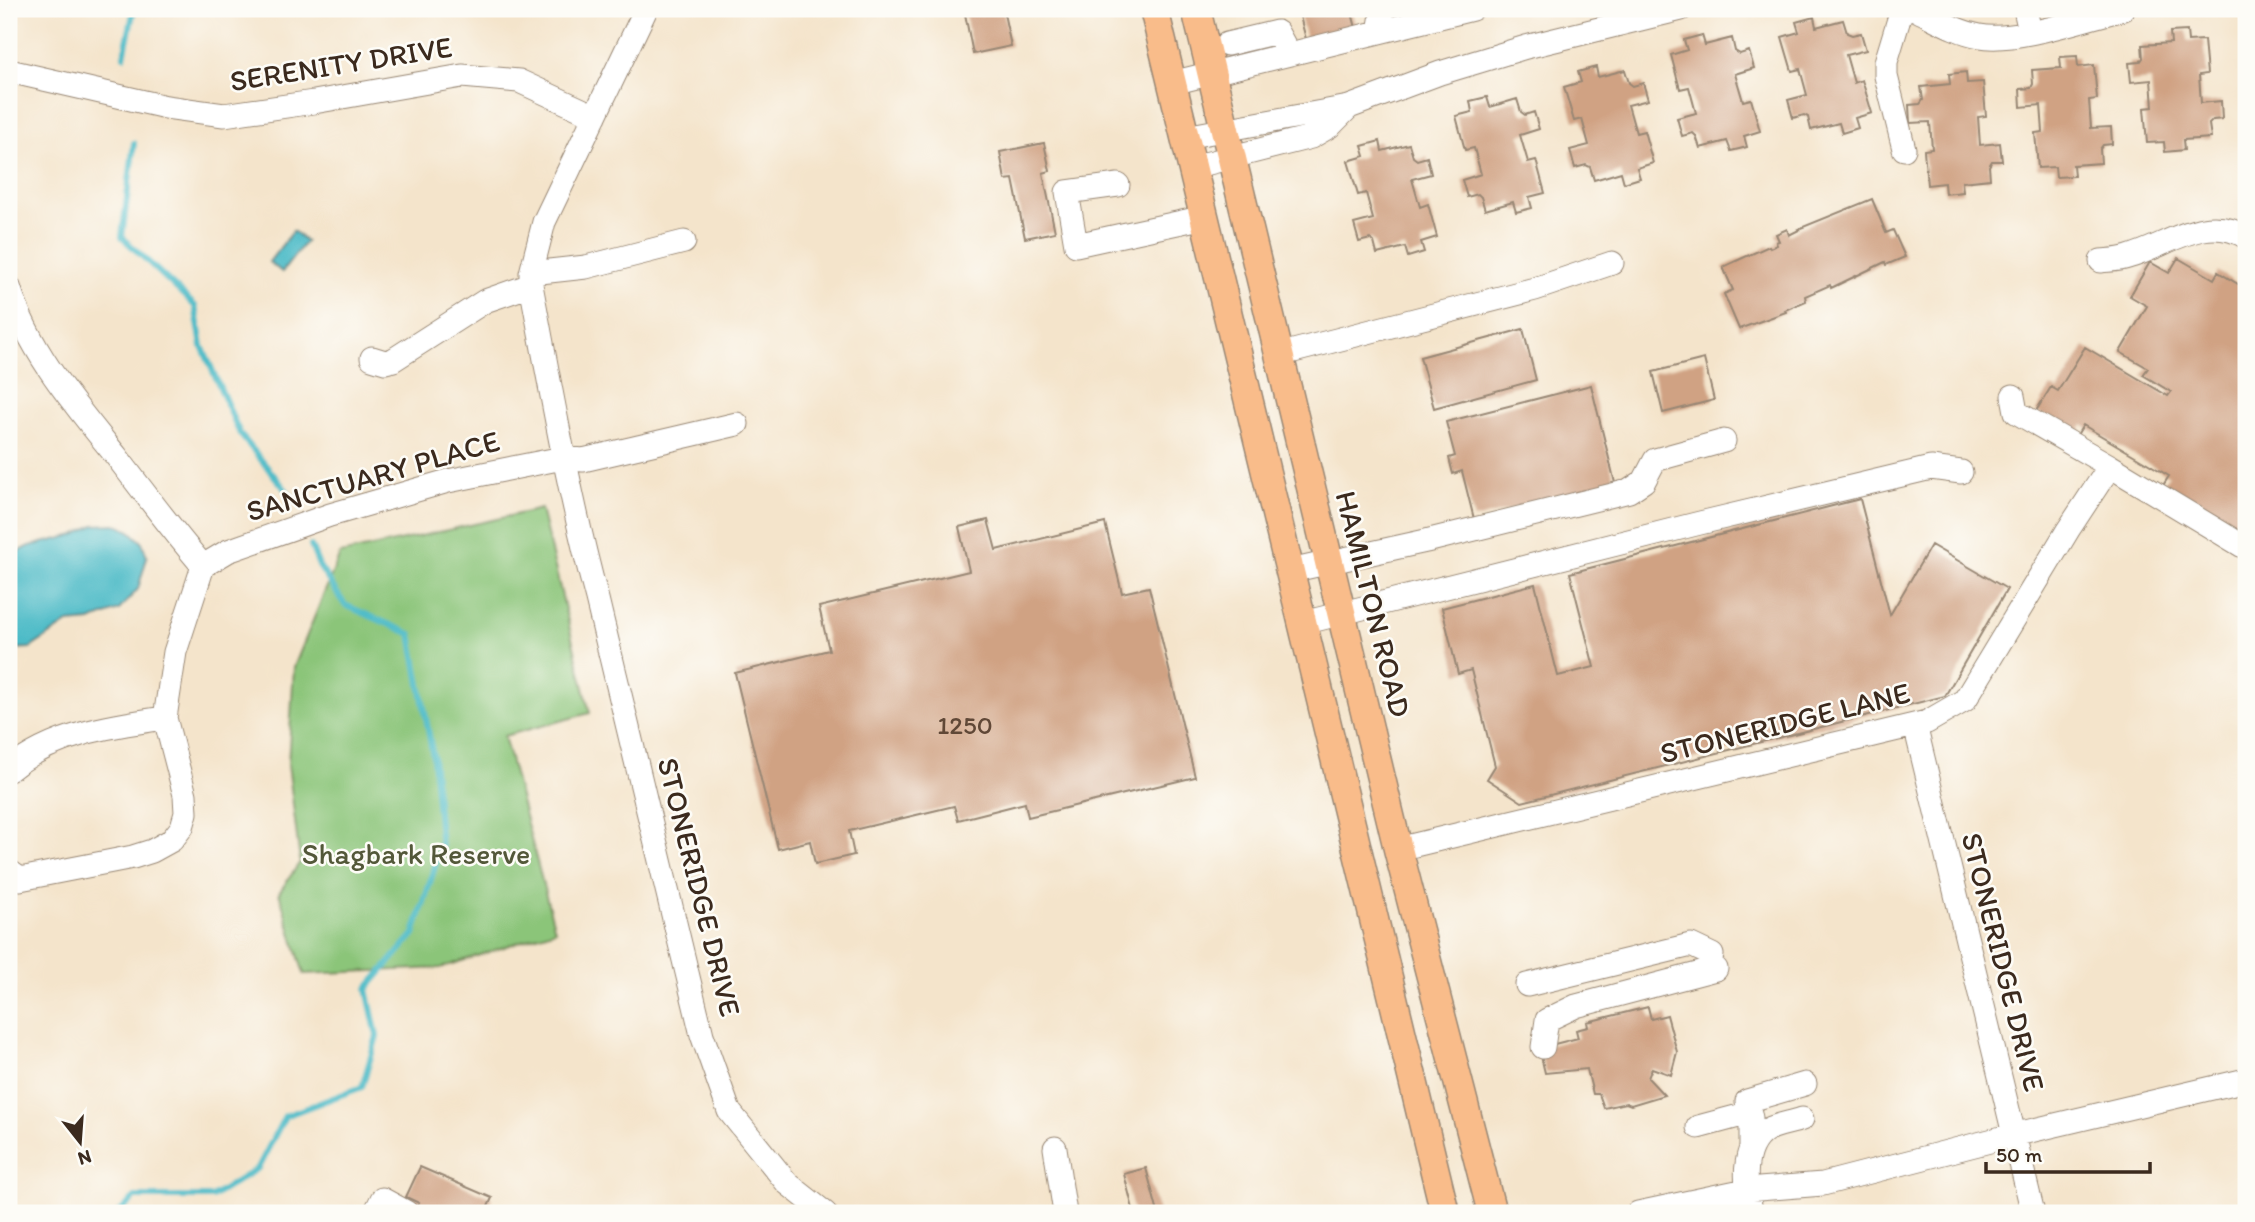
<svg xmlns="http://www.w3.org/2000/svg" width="2255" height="1222" viewBox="0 0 2255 1222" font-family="Itim,sans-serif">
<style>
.green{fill:#8bc579;stroke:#63784c;stroke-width:2}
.water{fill:#4ebbc7;stroke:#447272;stroke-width:2}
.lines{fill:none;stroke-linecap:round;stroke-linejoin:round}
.stream{stroke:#4ebbc7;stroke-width:6}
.building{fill:#d0a283}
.minor-casing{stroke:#988774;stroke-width:25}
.major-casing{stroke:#988774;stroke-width:31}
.minor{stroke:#fff;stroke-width:23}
.major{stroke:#f9bc8a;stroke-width:28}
.labels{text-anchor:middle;stroke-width:5;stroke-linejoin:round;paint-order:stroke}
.number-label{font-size:26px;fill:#604837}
.street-label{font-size:30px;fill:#3b2a1e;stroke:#fdfcf7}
.park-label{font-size:30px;fill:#535839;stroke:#fdfcf7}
</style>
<rect width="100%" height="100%" fill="#fdfcf7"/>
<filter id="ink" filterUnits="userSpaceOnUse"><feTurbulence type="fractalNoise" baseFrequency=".0143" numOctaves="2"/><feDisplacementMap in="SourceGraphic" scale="14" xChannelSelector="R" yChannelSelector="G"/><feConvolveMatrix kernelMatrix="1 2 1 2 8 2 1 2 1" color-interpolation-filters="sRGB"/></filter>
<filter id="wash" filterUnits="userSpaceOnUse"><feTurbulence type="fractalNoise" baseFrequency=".00686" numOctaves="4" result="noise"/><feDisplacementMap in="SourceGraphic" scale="28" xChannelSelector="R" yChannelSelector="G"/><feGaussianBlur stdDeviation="1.57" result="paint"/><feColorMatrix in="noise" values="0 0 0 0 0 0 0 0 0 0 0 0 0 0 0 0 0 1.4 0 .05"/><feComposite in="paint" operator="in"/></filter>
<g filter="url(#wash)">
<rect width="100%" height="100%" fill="#f4e4cb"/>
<!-- green -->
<path class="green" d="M 541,509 L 590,713 L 504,736 L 555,930 L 441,968 L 304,974 L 279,893 L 300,862 L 288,764 L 294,667 L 340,554 Z"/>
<!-- water -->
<path class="water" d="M 293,231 L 306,241 L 282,272 L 269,262 Z
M 115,524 L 130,531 L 142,542 L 147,557 L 138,589 L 119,610 L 90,621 L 68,623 L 30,648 L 9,649 L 9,556 L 30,546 L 75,535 L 94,525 Z"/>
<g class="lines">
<!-- stream -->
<path class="stream" d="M 124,56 L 134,9
M 134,143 L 122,237 L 195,306 L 202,346 L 240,434 L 290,495
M 119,1213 L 135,1197 L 212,1197 L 258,1168 L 285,1116 L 362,1087 L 377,1036 L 367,989 L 414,934 L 441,847 L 433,757 L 411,634 L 345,605 L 319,566 L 311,546"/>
</g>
<g id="blocks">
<!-- building -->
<path class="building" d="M 964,9 L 1003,9 L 1011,46 L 973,54 Z
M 1298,9 L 1351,9 L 1356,28 L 1306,39 Z
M 1814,17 L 1816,27 L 1843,20 L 1847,33 L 1852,35 L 1861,33 L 1866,50 L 1846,55 L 1854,83 L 1862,80 L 1872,113 L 1855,118 L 1858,128 L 1842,133 L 1839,123 L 1811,130 L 1808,117 L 1804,115 L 1793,118 L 1788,100 L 1807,95 L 1800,69 L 1792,71 L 1782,37 L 1799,32 L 1796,22 Z
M 2187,31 L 2188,41 L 2204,40 L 2207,74 L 2199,75 L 2201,103 L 2221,101 L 2222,119 L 2213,120 L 2209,124 L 2211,138 L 2183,140 L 2184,150 L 2165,152 L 2164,142 L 2147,143 L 2144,108 L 2153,107 L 2151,80 L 2131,82 L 2129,63 L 2140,62 L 2143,58 L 2142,45 L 2171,43 L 2170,32 Z
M 1702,35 L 1705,45 L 1732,38 L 1735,51 L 1740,54 L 1749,51 L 1754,68 L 1735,74 L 1743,101 L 1751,99 L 1760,131 L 1744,136 L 1747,147 L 1731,151 L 1727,141 L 1700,148 L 1696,136 L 1693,133 L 1682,136 L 1677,118 L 1696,113 L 1689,87 L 1680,89 L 1671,55 L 1687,50 L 1684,40 Z
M 2241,46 L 2246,46 L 2246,64 L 2242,64 Z
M 2077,56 L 2078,67 L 2094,65 L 2097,99 L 2089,100 L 2091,128 L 2111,127 L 2112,144 L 2103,145 L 2100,149 L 2101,163 L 2073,165 L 2074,176 L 2056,177 L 2055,167 L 2038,168 L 2035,133 L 2043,132 L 2041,105 L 2021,107 L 2020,89 L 2031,88 L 2033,84 L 2032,70 L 2061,68 L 2060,57 Z
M 1596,67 L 1598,77 L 1625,70 L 1629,83 L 1633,86 L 1643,83 L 1648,100 L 1628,105 L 1636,133 L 1644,131 L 1653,163 L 1637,168 L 1640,178 L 1624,183 L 1621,172 L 1594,180 L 1590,167 L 1586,165 L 1575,168 L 1570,150 L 1589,145 L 1582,119 L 1574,121 L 1564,87 L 1581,82 L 1578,72 Z
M 1966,72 L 1967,83 L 1983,82 L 1986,116 L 1978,117 L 1980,145 L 2000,143 L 2002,161 L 1992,161 L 1989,166 L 1990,179 L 1962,182 L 1963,192 L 1945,194 L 1944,183 L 1927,185 L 1924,150 L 1932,149 L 1930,122 L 1910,123 L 1909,105 L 1920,104 L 1923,100 L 1921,87 L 1950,84 L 1949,74 Z
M 1487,97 L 1490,107 L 1517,99 L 1521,112 L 1525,115 L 1534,112 L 1539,129 L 1520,135 L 1528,162 L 1536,160 L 1545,193 L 1529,197 L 1532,208 L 1516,212 L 1513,202 L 1485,210 L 1481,197 L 1478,194 L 1467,197 L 1462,180 L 1481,174 L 1474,148 L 1465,150 L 1456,116 L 1472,112 L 1470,101 Z
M 1380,141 L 1382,151 L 1409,144 L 1413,157 L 1417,160 L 1427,157 L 1431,174 L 1412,179 L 1420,207 L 1428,204 L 1437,237 L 1421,242 L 1424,252 L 1408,257 L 1405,247 L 1377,254 L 1374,242 L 1370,239 L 1359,242 L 1354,224 L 1373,219 L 1366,193 L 1358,195 L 1348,161 L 1365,156 L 1362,146 Z
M 1044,143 L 1050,171 L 1043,173 L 1055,232 L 1025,238 L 1013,179 L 1005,180 L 1000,152 Z
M 1872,199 L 1886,233 L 1893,230 L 1905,257 L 1886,265 L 1885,262 L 1831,288 L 1830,285 L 1805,296 L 1806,301 L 1785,310 L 1786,312 L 1739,329 L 1724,294 L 1733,290 L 1723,267 L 1769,246 L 1770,248 L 1777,245 L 1776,242 L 1779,241 L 1776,234 L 1787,229 L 1789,235 L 1799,230 L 1798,229 Z
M 2178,258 L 2214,279 L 2218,272 L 2246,289 L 2246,537 L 2162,487 L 2169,476 L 2083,425 L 2077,435 L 2036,411 L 2051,387 L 2058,391 L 2085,347 L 2168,396 L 2171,392 L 2143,375 L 2148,368 L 2120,352 L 2147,306 L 2130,296 L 2150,262 L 2169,273 Z
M 1523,329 L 1536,380 L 1434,408 L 1420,357 Z
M 1704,359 L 1714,400 L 1663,413 L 1653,372 Z
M 1591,385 L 1615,483 L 1474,519 L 1462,471 L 1453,474 L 1449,458 L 1455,456 L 1446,422 Z
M 1860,499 L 1890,615 L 1931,545 L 2007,589 L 1945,696 L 1522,802 L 1487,779 L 1495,766 L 1471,670 L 1458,674 L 1442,608 L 1535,584 L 1558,676 L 1594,667 L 1570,573 Z
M 988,520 L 996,550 L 1105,523 L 1122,593 L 1149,587 L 1195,777 L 1028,817 L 1025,803 L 958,820 L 954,806 L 849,831 L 854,855 L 815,864 L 810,841 L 778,849 L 735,673 L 829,650 L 819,607 L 969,571 L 959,527 Z
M 1648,1007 L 1651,1019 L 1667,1015 L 1677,1052 L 1671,1075 L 1652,1068 L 1648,1078 L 1664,1095 L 1631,1105 L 1626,1103 L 1604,1108 L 1599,1094 L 1593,1094 L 1587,1069 L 1545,1073 L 1539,1048 L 1578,1038 L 1576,1030 L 1588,1027 L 1587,1022 Z
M 420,1167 L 492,1198 L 485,1213 L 415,1213 L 419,1203 L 406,1197 Z
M 1146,1168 L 1158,1213 L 1134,1213 L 1124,1174 Z"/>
</g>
</g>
<g filter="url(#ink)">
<use href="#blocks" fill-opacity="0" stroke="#988774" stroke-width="2"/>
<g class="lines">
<!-- minor casing -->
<g class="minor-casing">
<path id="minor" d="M 646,9 L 544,222 L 531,273 L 531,285 C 551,390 569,495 597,599 L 702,1035 L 729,1111 L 787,1183 L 825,1213
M 1902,9 L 1886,62 L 1886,76 L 1904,149
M 1915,9 C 1936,19 1957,32 1980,36 C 2015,43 2086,18 2123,9
M 2025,9 L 2030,32
M 1379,32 L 1383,9
M 1227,44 L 1277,32 L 1289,54
M 9,71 L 166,107 L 224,115 L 314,102 L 462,76 L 519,81 L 595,116
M 1172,83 L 1472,9
M 1185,137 L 1349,107 L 1440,73 L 1526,47 L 1681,9
M 1193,167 L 1311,137 L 1330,126 L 1349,107
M 1118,185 L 1067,192 L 1076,245 L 1205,217
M 2101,261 C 2110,260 2120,260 2128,257 C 2168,246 2204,212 2246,237
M 531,273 L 586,267 L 684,242
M 9,287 C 29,352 75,405 117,457 C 145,494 173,531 203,566
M 1278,355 L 1535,289 L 1612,263
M 372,358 L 385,362 L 393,360 L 485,301 L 531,285
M 2013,396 L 2016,412 L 2110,466
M 1290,571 L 1426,541 L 1629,491 L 1644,481 L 1655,460 L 1724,441
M 1303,623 L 1700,523 L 1931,468 L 1961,472
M 1915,725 L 2033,1213
M 9,770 C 53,734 110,726 165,718
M 1398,849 L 1927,722 L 1965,700 L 2068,530 L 2110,466 L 2246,548
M 9,871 L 20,879 L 133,857 L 152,851 L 172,840 L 182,827 L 186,813 L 185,795 L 165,718 L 175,652 L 203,566 L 228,551 L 330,515 L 448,481 L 563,458 L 583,460 L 737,424
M 1527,985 L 1691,945 L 1712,955
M 1543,1047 L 1547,1020 L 1576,1006 L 1716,969
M 1698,1127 L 1750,1113
M 1751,1147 L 1751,1118 L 1747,1101 L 1805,1084
M 1055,1148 L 1065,1213
M 375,1213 L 382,1199 L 406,1212
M 1638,1213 L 1746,1190 L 1823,1184 L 2013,1135 L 2246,1080
M 1752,1213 C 1745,1188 1740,1148 1765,1131 C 1774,1125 1791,1123 1802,1119"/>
</g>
<!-- major casing -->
<g class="major-casing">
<path id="major" d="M 1154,9 L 1445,1213
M 1196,9 L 1398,849 L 1492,1213"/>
</g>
<!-- minor -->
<use href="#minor" class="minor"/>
<!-- major -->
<use href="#major" class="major"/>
</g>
</g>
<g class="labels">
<!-- number labels -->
<g class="number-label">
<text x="965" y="734">1250</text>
</g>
<!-- street labels -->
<g class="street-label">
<text transform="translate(341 64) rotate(-9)" y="10">SERENITY DRIVE</text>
<text transform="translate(373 476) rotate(-16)" y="10">SANCTUARY PLACE</text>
<text transform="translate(1373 604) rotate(76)" y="10">HAMILTON ROAD</text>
<text transform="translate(1785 723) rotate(-14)" y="10">STONERIDGE LANE</text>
<text transform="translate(699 887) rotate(76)" y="10">STONERIDGE DRIVE</text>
<text transform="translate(2003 962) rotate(76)" y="10">STONERIDGE DRIVE</text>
</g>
<!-- park labels -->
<g class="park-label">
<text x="416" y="864">Shagbark Reserve</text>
</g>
</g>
<!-- margin -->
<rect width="2255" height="1222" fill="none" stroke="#fdfcf7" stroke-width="35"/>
<!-- north arrow -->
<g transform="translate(80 1142) rotate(163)" stroke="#fdfcf7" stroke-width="5" paint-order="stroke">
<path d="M0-5L12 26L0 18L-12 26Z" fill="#3b2a1e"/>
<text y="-10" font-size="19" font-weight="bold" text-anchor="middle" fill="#3b2a1e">N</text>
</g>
<!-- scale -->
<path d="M1986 1162v10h164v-10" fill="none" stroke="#3b2a1e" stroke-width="3.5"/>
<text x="1996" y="1162" font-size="21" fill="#3b2a1e" stroke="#fdfcf7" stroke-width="5" paint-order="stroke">50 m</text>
</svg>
